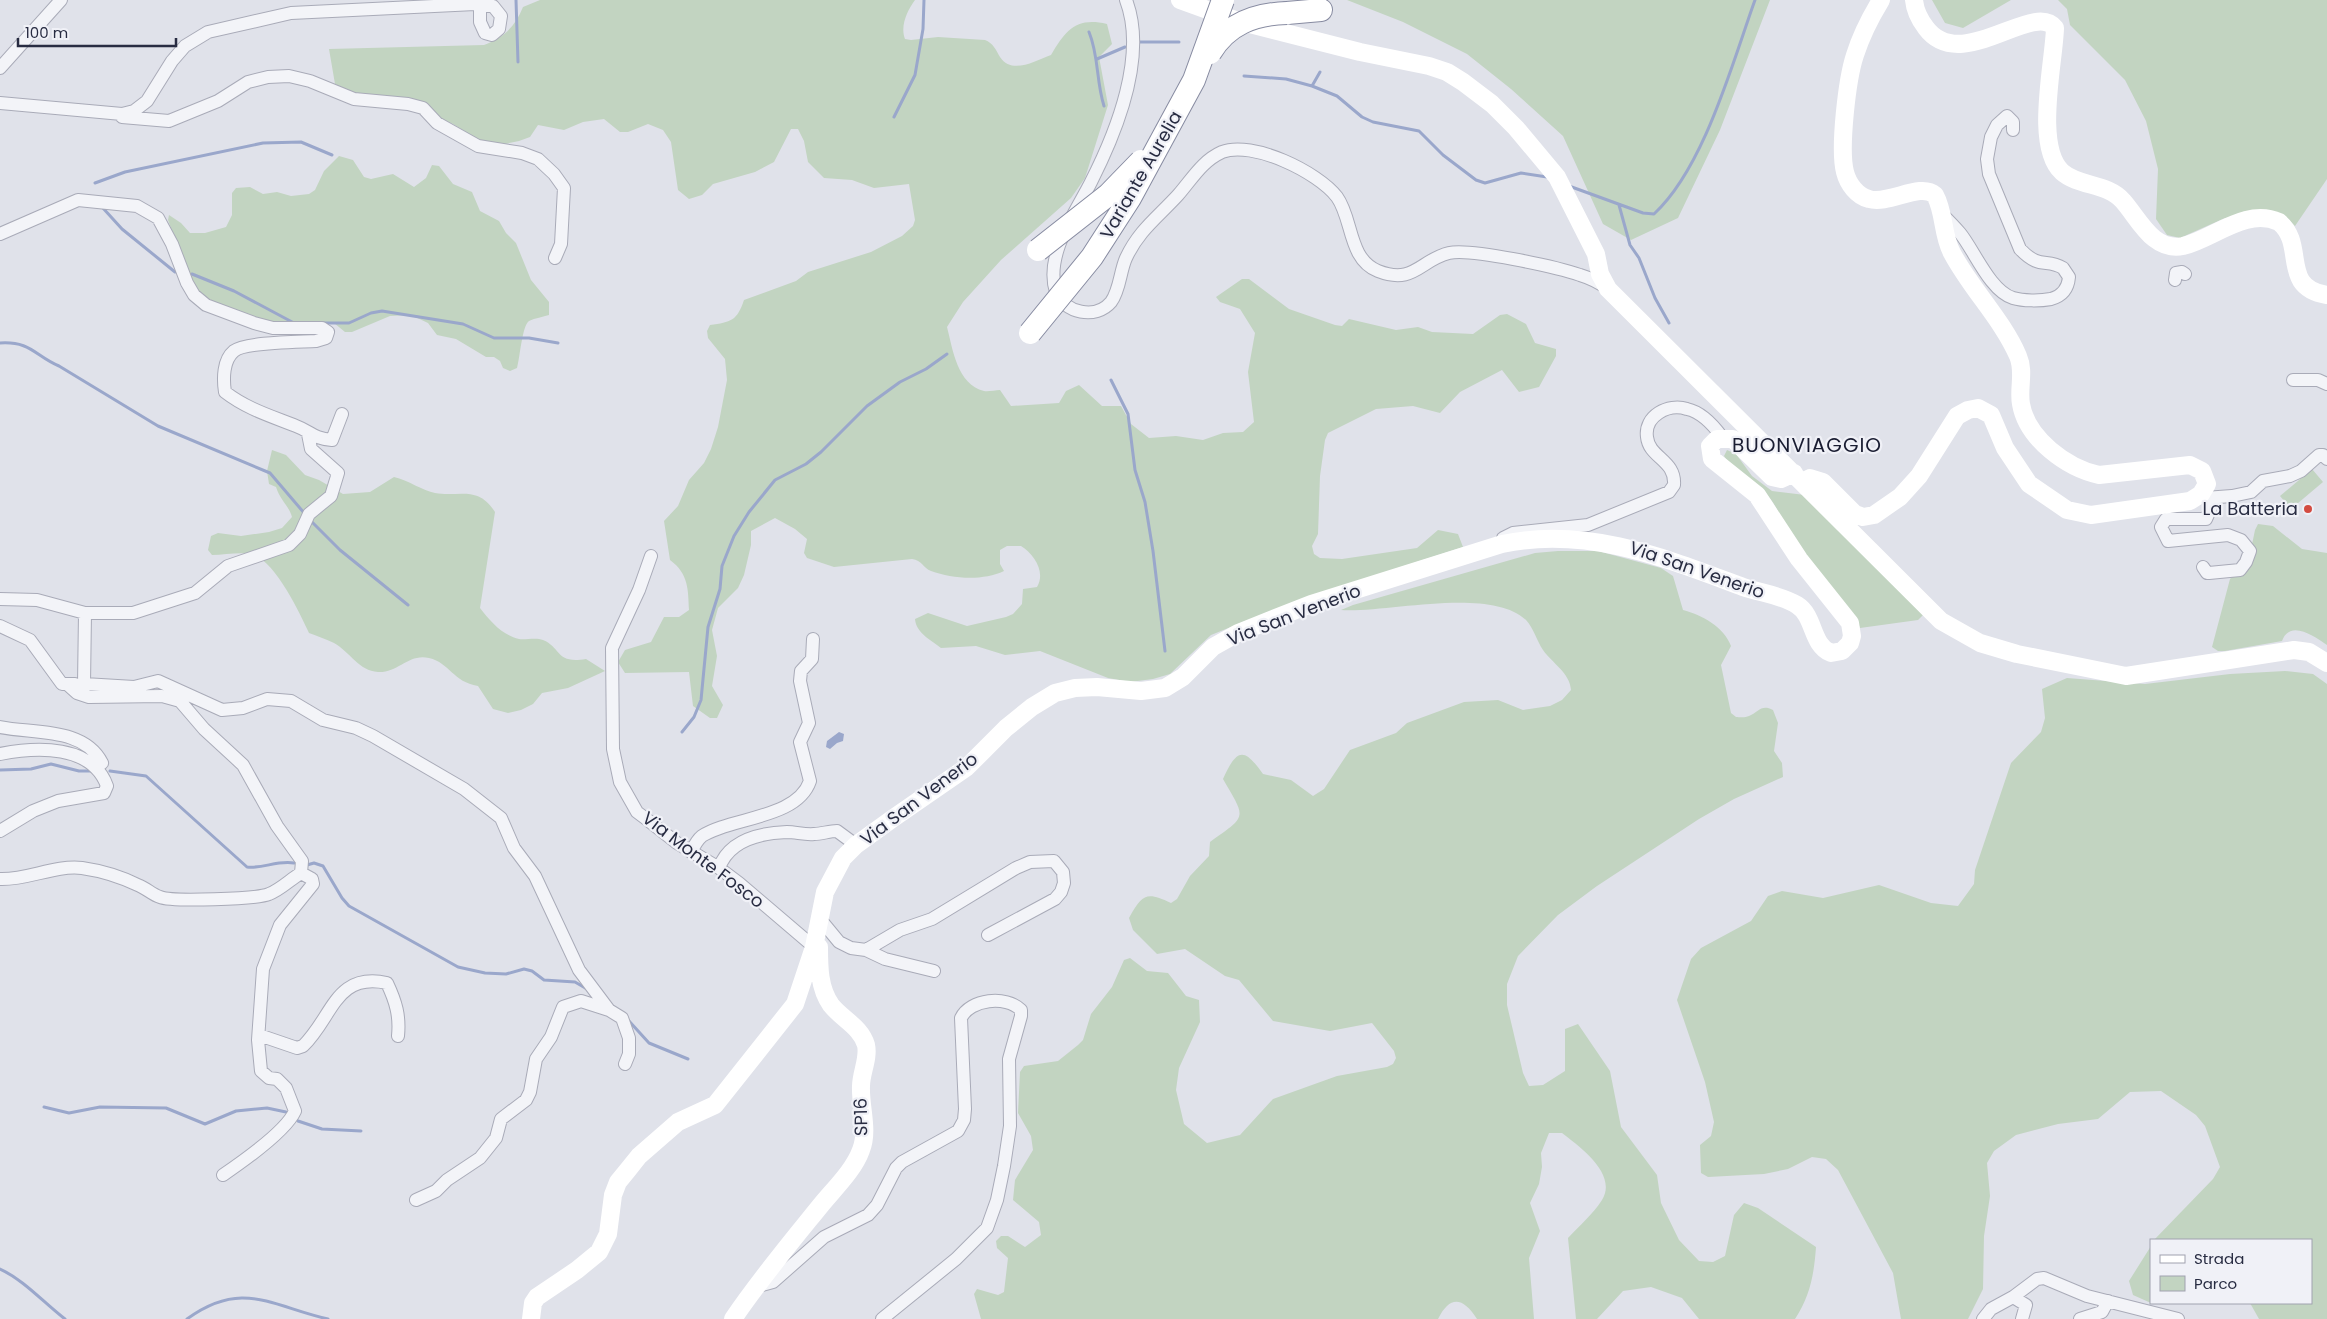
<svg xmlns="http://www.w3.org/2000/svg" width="2327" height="1319" viewBox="0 0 2327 1319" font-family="Poppins,sans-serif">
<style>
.green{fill:#c2d4c1}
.water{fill:#9aa7cb}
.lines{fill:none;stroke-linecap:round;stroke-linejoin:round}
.stream{stroke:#9aa7cb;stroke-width:3}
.street-casing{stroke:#a9abb8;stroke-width:14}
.highway-casing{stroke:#878ba1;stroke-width:24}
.street{stroke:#f3f4f8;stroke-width:12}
.secondary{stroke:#fff;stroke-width:18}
.highway{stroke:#fff;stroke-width:22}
.highway-bridge-casing{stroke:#878ba1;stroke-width:24;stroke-linecap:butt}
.highway-bridge{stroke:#fff;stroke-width:22}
.poi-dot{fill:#d34b41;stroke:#f0f1f7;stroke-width:2}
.labels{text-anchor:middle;stroke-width:4.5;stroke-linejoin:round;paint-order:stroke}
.street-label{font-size:18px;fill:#282c42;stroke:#f0f1f7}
.poi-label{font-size:18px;fill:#282c42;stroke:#f0f1f7;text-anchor:end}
.quarter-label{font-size:20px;letter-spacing:1px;fill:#1a1d32;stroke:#f0f1f7}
</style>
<rect width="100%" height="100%" fill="#e0e2ea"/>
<!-- green -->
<path class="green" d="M 540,0 L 915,0 C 907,11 900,26 905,39 L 911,40 L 938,37 L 985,40 C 993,43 996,50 1000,57 C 1012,75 1035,61 1051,55 C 1066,30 1076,17 1107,24 L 1112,44 L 1099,57 L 1108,105 L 1085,178 L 1071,198 L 1001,260 L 963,302 L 947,327 C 953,350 957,384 984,391 C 988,392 995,390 1000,390 L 1011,406 L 1059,403 L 1066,391 L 1079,385 L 1102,406 L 1121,406 L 1131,424 L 1149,438 L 1176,436 L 1203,440 L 1223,433 L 1243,432 L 1254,422 L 1248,372 L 1255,333 L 1240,309 L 1220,302 L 1216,297 L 1242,279 L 1249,279 L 1289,309 L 1335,325 L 1342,326 L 1349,319 L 1396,330 L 1418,327 L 1432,332 L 1473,334 L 1500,315 L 1507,314 L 1526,324 L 1535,343 L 1556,349 L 1556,356 L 1539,387 L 1519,392 L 1502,370 L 1460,392 L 1440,413 L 1413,406 L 1376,409 L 1328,433 L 1325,440 L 1320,476 L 1318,534 L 1312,546 L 1314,554 L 1320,558 L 1342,559 L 1417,548 L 1438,530 L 1458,534 L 1463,547 L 1296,601 L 1211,635 L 1170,674 L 1153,679 L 1130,682 L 1108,678 L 1040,651 L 1005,655 L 976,646 L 941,648 C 931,640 916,633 915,619 L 928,613 L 967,626 L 1006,617 L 1013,614 L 1022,604 L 1023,589 L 1037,587 C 1046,572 1034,554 1021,546 L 1007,546 L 1000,550 L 1000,564 L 1004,571 C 983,581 953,579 931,571 C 923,568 922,560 912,559 L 834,567 L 807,558 L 804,553 L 807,539 L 795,529 L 775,518 L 751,531 L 751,545 L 744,575 L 738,588 L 718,608 L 712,630 L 717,656 L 712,686 L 723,705 L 717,718 L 710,718 L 693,706 L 689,672 L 625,673 L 618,662 L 625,650 L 651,642 L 664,617 L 679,617 L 689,610 C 688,590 689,574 670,560 L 664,521 L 678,506 L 689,480 L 704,463 L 711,449 L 718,427 L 727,380 L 725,359 L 708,338 L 707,331 L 710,325 C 731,322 737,321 744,300 L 796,281 L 808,272 L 871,252 L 902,236 L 913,226 L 915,220 L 909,184 L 874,188 L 852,180 L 824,178 L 808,162 L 804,141 L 798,129 L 791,129 L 774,162 L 755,172 L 713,184 L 702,195 L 689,199 L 678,190 L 671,142 L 663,130 L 648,124 L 628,132 L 620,132 L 604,119 L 583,122 L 564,130 L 538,125 L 530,137 L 519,141 L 505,144 L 484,143 L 453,124 L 428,113 L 414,108 L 372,105 L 335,84 L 329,49 L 484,45 C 503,38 515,27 523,7 Z
M 1347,0 L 1770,0 L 1720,130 L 1678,218 L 1631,240 L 1603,224 L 1563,136 L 1511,89 L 1467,54 L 1403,22 Z
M 1932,0 L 2011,0 L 1963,28 L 1945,23 Z
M 2058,0 L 2327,0 L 2327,179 L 2295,226 L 2284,215 L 2269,212 L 2225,218 L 2180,238 L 2167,235 L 2156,219 L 2158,169 L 2146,121 L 2125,80 L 2070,25 L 2067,9 Z
M 339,156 L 353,160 L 364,177 L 371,179 L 393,174 L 414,187 L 426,178 L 432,165 L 439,166 L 453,184 L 472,192 L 480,211 L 499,221 L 506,233 L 516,243 L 531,280 L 549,302 L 549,315 C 543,317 535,318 529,321 C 522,326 520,358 517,368 L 510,371 L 503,368 L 500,361 L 494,357 L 486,357 L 456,339 L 437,335 L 428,323 L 411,315 L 390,316 L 352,332 L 345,332 L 334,323 L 275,324 L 224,307 L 206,298 L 193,288 L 168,220 L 169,215 L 181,223 L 190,233 L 205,233 L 226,227 L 232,215 L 232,193 L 236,188 L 250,187 L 263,194 L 277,192 L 291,196 L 309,194 L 315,190 L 324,171 Z
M 272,450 L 286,455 L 305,475 L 319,480 L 343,494 L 370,492 L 394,477 C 408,480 423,491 435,493 C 460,497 478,485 495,512 L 480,608 C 490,621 502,635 519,639 C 526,640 536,637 543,640 C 562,648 555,664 586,659 L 605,671 L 568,688 L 542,693 L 533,704 L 521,710 L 508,713 L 493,709 L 478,686 C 453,682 450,663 429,658 C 409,653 398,673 378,672 C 359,671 350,652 334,643 C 326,639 317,636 309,633 C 299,612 274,558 250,554 C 239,552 224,555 212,555 L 208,550 L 211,536 L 218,533 L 241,536 L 269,532 L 282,528 L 292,517 C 289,506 280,500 276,487 L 269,484 L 267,471 Z
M 1727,450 L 1736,454 L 1752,476 L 1772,491 L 1805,495 L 1923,615 L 1918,620 L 1860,628 L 1857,621 L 1782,524 C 1774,489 1747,482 1726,459 L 1724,456 Z
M 2312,469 L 2323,482 L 2291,509 L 2280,496 Z
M 2258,524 L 2273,526 L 2302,549 L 2327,553 L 2327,645 C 2314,636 2290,619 2282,641 L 2225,651 L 2218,651 L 2212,647 L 2230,579 L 2249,559 L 2255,530 Z
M 1558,551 L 1598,551 L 1661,568 L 1673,576 L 1683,610 C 1702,615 1724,627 1731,646 L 1721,665 L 1731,713 L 1736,717 C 1739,717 1745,718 1749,716 C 1759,712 1761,704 1773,710 L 1778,723 L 1774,751 L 1782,763 L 1783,777 L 1734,799 L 1699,819 L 1597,886 L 1558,915 L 1518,956 L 1507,984 L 1507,1005 L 1523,1073 L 1529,1086 L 1543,1085 L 1565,1071 L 1565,1029 L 1578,1024 L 1610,1071 L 1621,1127 L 1657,1175 L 1661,1203 L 1679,1240 L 1699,1261 L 1713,1262 L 1725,1256 L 1734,1215 L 1744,1203 L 1758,1208 L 1816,1247 C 1814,1275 1810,1296 1795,1319 L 1699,1319 L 1682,1298 L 1651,1287 L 1623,1291 L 1597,1319 L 1576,1319 L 1568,1238 C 1579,1226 1593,1214 1602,1200 C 1618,1174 1580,1147 1562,1133 L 1549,1133 L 1541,1153 L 1542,1167 L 1539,1184 L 1530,1203 L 1540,1231 L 1529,1258 L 1534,1319 L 1477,1319 C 1463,1297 1450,1295 1438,1319 L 981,1319 L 974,1294 L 977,1289 L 998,1295 L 1004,1292 L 1008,1258 L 997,1248 L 996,1241 L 1001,1236 L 1008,1236 L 1025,1247 L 1041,1235 L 1039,1222 L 1013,1200 L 1015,1180 L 1033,1150 L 1031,1136 L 1018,1113 L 1020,1072 L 1024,1066 L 1058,1061 L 1078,1045 L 1083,1040 L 1091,1014 L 1112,987 L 1124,960 L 1130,958 L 1147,971 L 1168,973 L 1186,996 L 1199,1000 L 1200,1022 L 1179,1068 L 1176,1090 L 1184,1124 L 1207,1143 L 1240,1135 L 1273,1099 L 1337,1076 L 1387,1067 L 1393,1064 L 1396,1058 L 1394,1051 L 1372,1023 L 1330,1031 L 1273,1021 L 1239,980 L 1225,976 L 1185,949 L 1157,954 L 1133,930 L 1129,918 C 1143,893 1147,892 1171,903 L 1177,899 L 1190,876 L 1209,856 L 1210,842 C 1248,815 1246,819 1223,779 C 1237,748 1244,747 1263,774 L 1291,780 L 1313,796 L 1324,789 L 1350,750 L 1396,733 L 1407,723 L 1464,702 L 1498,700 L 1523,710 L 1550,706 L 1562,700 L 1571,690 C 1570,673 1552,663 1543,650 C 1537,641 1533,627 1526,620 C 1490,586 1387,613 1341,610 L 1353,605 L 1535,553 Z
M 2285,671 L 2313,674 L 2327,684 L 2327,1319 L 2259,1319 L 2250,1303 L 2311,1303 L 2311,1240 L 2154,1240 L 2213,1179 L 2220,1167 L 2205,1126 L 2196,1115 L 2161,1091 L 2130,1092 L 2098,1119 L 2058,1124 L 2016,1135 L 1994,1151 L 1987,1163 L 1990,1196 L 1984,1236 L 1983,1289 L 1968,1319 L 1901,1319 L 1893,1273 L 1838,1170 L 1826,1159 L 1812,1157 L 1788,1169 L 1764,1174 L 1708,1177 L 1701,1173 L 1700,1145 L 1711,1136 L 1714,1122 L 1705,1082 L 1677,1000 L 1691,959 L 1701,948 L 1751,921 L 1768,896 L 1782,891 L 1823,898 L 1879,885 L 1931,903 L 1958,906 L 1974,884 L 1975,870 L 2011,763 L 2041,732 L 2045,718 L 2042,689 L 2067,678 L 2145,684 L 2230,674 Z
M 2151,1246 L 2151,1303 L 2133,1295 L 2129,1281 Z"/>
<!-- water -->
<path class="water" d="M 839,732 L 844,734 L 843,741 L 837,743 L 830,749 L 826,747 L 827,741 Z"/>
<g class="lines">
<!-- stream -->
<path class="stream" d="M 516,0 L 518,62
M 1089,32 C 1099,56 1096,81 1104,106
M 1137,42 L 1179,42
M 1097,59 L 1125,47
M 1244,76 L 1286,79 L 1312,86 L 1337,96 L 1362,117 L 1373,122 L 1419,131 L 1443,155 L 1476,180 L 1485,183 L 1521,173 L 1547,177
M 1312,86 L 1320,72
M 894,117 L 915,75 L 923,29 L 924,0
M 95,183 L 125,172 L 263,143 L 301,142 L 332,155
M 1569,186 L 1643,213 L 1654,214 C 1704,168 1732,64 1755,0
M 1619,205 L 1630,245 L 1639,258 L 1655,298 L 1669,323
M 102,207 L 122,229 L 175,272
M 192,274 L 234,291 L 294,323
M 323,323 L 349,323 L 371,313 L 382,311 L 463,324 L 494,338 L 529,338 L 558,343
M 0,343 C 31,341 35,356 59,366 L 158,426 L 270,473 L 305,514
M 1111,380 L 1128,414 L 1135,470 L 1145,502 L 1153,551 L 1165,651
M 310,520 L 340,550 L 408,605
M 682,732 L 694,717 L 701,700 L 708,627 L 720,589 L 722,566 L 734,536 L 749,512 L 775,480 L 806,464 L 821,452 L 867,406 L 900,382 L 926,369 L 947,354
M 0,770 L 31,769 L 51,764 L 79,771 L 92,771
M 110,771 L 146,776 L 247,867 C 263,869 277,860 294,863
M 307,865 L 314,863 L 323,866 L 342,898 L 349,906 L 458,967 L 485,973 L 506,974 L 524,969 L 532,971 L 544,980 L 575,982 L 587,989
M 629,1021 L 649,1043 L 688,1059
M 44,1107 L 69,1113 L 100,1107 L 166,1108 L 205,1124 L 236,1111 L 267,1108 L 286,1112
M 298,1121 L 322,1129 L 361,1131
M 0,1269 C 24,1280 44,1303 65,1319
M 187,1319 C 242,1279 271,1306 328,1319"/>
<!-- street casing -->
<g class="street-casing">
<path id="street" d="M 1126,0 C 1147,55 1117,131 1091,182 C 1076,212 1044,255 1056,292 C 1064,313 1096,320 1111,302 C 1120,290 1120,271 1126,258 C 1139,230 1158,217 1178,195 C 1192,179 1202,161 1222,152 C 1252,140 1318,172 1337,197 C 1353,219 1348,259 1378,271 C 1414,285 1420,260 1449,253 C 1470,248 1557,267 1580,275 C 1590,278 1600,283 1608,289
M 0,68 L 61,0
M 0,103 L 122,114 L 134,111 L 147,101 L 172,61 L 185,46 L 208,32 L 291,13 L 475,4 L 493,6 L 501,16 L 499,29 L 492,35 L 485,33 L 480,22 L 480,4
M 122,117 L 169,121 L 218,101 L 248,82 L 268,77 L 289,76 L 310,81 L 354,99 L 408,104 L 423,108 L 437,123 L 478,146 L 522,153 L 538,159 L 554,174 L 564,188 L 561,244 L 555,258
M 1941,213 C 1948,220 1954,226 1960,233 C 1974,250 1990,291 2013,298 C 2023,301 2040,301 2051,299 C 2062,296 2068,289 2069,277 L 2063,268 C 2046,258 2040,270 2020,249 L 1989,174 L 1987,159 L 1991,137 L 1997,125 L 2007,116 L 2013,122 L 2013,130
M 0,234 L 78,200 L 137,206 L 158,218 L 172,244 L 187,283 L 194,295 L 206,305 L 254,323 L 273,328 L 322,328 L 328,332 L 326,338 L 316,341 C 300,342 245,342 234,351 C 223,360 223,379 225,392 C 247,409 271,416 296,426 C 312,432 312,438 332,440 L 342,414
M 2175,280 L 2176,273 L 2182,272 L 2185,274
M 2293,380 L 2318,380 L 2327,384
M 2205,498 L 2232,496 L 2251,492 L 2263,481 L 2290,476 L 2301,471 L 2319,455 L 2323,455 L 2327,459
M 1502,544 L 1503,538 L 1513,533 L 1588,525 L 1669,492 L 1674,485 C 1676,460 1649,458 1647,437 C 1644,416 1668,403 1687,409 C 1701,412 1714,426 1722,437
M 651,556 L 639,590 L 612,648 L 613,749 L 620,782 L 637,812 L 649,821 L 677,843 L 719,868 L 739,883 L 814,947
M 2203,567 L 2207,573 L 2209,573 L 2240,570 L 2246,562 L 2250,551 L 2241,540 L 2228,535 L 2168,541 L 2161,527 L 2166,519 L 2206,519 L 2211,508 L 2211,497
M 0,599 L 37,600 L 85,613 L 133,613 L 195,593 L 228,566 L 289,545 L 300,534 L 309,514 L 331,496 L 338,473 L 311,449 L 308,434
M 85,613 L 84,684 L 134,687 L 158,681 L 222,710 L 243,708 L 267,699 L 291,701 L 323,720 L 356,728 L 373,736 L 464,789 L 501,818 L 514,848 L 535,876 L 579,970 L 609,1010 L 622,1018 L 629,1038 L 629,1054 L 625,1064
M 0,626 L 30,640 L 62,684 L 75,684
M 67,684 L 77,693 L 89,697 L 162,696 L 180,701 L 204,729 L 243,765 L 277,826 L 302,861 L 301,873
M 0,727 C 33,734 84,727 102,763 L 97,767
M 0,754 C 36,747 92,744 107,786 L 104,793 L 58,801 L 33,811 L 0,831
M 691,852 C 694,846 697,840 702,836 C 731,817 797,819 810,781 L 800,742 L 809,723 L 800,681 L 801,671 L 812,659 L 813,639
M 719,868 C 729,840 759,833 787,832 C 796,832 805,835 814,834 C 822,834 829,831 837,831 L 856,845
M 0,879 C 28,880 54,865 82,868 C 103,871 122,877 140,886 C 147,889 153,895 160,897 C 172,902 257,899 269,894 C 280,890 291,879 301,873 L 312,879 L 313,884 L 280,925 L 263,969 L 258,1040 L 261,1071 L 269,1078 L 277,1079 L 286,1088 L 295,1111 C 286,1131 242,1162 223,1175
M 820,919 L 839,942 L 851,948 L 866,950 L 885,959 L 934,971
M 866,950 L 900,930 L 932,919 L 1016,868 L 1030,862 L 1054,861 L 1063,872 L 1064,883 L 1061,892 L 1055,899 L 988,935
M 259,1035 L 297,1048 L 303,1046 C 333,1017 335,972 387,983 C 396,1002 400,1016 398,1036
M 416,1200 L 436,1191 L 447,1180 L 480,1158 L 496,1138 L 501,1119 L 526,1100 L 530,1092 L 536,1059 L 551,1037 L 563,1007 L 581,1001 L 609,1010
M 755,1287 L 773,1282 L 824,1237 L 868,1215 L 877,1205 L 896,1168 L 902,1162 L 958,1131 L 964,1120 L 965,1109 L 961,1018 C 970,999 1006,995 1021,1010 L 1021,1016 L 1009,1059 L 1010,1126 L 1004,1166 L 997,1200 L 987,1228 L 956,1259 L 882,1319
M 2013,1297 L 2026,1305 L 2022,1319
M 1983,1319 L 1991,1309 L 2013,1297 L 2037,1279 L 2044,1278 L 2087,1296 L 2178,1319
M 2080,1319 L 2102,1312 L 2108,1301"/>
</g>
<!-- highway casing -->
<g class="highway-casing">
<path id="highway" d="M 1287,13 L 1321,10"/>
</g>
<!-- street -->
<use href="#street" class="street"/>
<!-- secondary -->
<path class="secondary" d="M 1180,0 L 1238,21 L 1360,52 L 1429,66 L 1447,72 L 1463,82 L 1492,104 L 1516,128 L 1557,177 L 1596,254 L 1600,274 L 1608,289 L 1941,621 L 1980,643 L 2017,654 L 2126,676 L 2294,650 L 2309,652 L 2327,663
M 1914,0 C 1915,11 1919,19 1926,28 C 1961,75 2034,0 2055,28 C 2054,63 2034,146 2062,172 C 2079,187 2108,183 2123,201 C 2139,219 2153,252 2183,246 C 2213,239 2246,207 2279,222 C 2307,245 2279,287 2327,295
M 1803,482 L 1810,478 L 1823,482 L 1855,514 L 1863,517 L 1874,515 L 1900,497 L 1919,476 L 1957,416 L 1968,410 L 1978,408 L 1991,415 L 2005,448 L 2029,484 L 2067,510 L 2091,515 L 2190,501 L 2201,494 L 2207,484 L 2202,471 L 2190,465 L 2099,475 C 2067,468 2027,439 2021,404 C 2018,388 2025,372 2018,356 C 2002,319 1971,289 1952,253 C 1942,235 1945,213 1935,195 C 1920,182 1889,205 1869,199 C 1857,196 1848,184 1845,172 C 1839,149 1847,79 1855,55 C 1861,36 1870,18 1881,0
M 531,1319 L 533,1303 L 537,1297 L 577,1270 L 599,1252 L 608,1234 L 613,1195 L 618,1182 L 627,1171 L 639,1156 L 678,1122 L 715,1105 L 795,1004 L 814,947 L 825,892 L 843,858 L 856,845 L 892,819 L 967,767 L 1006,728 L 1032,707 L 1055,693 L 1075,688 L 1097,687 L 1141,691 L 1165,688 L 1183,677 L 1213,647 L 1238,633 L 1311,604 L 1502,544 C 1587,526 1665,558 1743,587 C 1760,593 1781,595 1797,605 C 1815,616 1811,645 1831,653 L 1842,651 L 1850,643 L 1852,636 L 1850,623 L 1799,559 L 1757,495 L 1712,459 L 1710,446 L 1717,439 L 1733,439 L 1772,477 L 1781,479 L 1794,473
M 733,1319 C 760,1279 791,1242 821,1205 C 834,1189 854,1170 861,1150 C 869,1130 860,1107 861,1086 C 861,1073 869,1058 866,1045 C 861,1027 842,1019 831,1005 C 819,988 819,967 819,947"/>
<!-- highway -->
<use href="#highway" class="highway"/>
<!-- highway-bridge casing -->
<g class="highway-bridge-casing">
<path id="highway-bridge" d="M 1210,53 C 1227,24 1254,14 1287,13
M 1038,250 L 1108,195 L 1141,161
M 1030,333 L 1092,257 L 1130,198 L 1194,80 L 1223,0"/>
</g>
<!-- highway-bridge -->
<use href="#highway-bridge" class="highway-bridge"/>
</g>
<!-- markers -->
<circle class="poi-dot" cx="2308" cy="509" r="5"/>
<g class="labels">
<!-- street labels -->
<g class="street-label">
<text transform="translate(1141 175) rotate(-60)" y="6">Variante Aurelia</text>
<text transform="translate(1697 570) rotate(19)" y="6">Via San Venerio</text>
<text transform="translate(1294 615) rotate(-21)" y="6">Via San Venerio</text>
<text transform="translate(919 799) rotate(-37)" y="6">Via San Venerio</text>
<text transform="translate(703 860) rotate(37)" y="6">Via Monte Fosco</text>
<text transform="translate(861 1117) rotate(-91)" y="6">SP16</text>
</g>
<!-- poi labels -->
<g class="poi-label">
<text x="2298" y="515">La Batteria</text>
</g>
<!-- quarter labels -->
<g class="quarter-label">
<text x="1807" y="452">BUONVIAGGIO</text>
</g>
</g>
<!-- legend -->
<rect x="2150" y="1239" width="162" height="65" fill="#f0f1f7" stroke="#a0a2af"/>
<rect x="2160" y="1255" width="25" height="8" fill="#ffffff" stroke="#a0a2af"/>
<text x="2194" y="1264" font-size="15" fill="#282c42">Strada</text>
<rect x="2160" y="1276" width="25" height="15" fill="#c2d4c1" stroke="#a0a2af"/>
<text x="2194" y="1289" font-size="15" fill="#282c42">Parco</text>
<!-- scale -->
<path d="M18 38v8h158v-8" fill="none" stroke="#282c42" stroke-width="2.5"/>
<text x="25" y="38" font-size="15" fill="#282c42" stroke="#f0f1f7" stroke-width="4" paint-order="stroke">100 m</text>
</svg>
